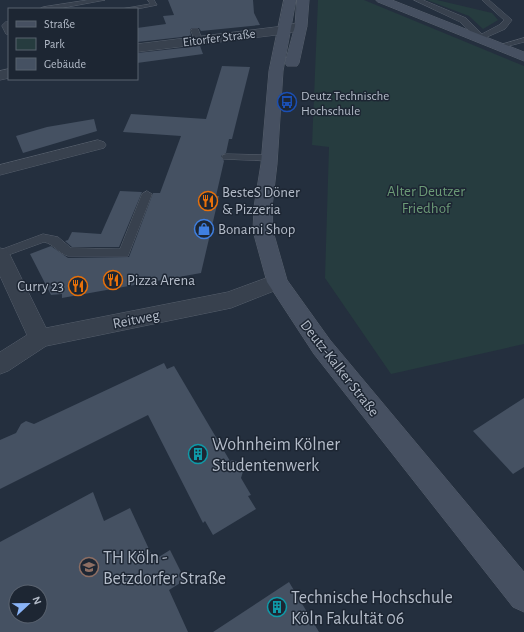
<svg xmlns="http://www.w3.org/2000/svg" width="524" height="632" viewBox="0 0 524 632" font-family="'Alegreya Sans',sans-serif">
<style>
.green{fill:#263c3f}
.building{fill:#455162;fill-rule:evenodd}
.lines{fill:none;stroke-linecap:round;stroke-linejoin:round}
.lane-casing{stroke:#565f6c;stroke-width:1}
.street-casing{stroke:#565f6c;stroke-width:1}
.secondary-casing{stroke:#565f6c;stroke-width:1}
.lane{fill:#38414e;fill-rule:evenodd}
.street{fill:#38414e;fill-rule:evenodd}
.secondary{fill:#465061;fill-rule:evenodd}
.labels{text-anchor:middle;stroke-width:3;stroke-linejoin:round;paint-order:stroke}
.far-street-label{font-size:13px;fill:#b4bcc9;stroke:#1d2633}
.far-poi-label{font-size:13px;fill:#b4bcc9;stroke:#1d2633;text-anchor:start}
.park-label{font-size:15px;fill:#6b9a76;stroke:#1d2633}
.poi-label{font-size:15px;fill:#b4bcc9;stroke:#1d2633;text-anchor:start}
.street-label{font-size:15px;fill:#b4bcc9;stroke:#1d2633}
.near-poi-label{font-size:18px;fill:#b4bcc9;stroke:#1d2633;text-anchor:start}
</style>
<rect width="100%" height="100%" fill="#242f3e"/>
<!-- green -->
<path class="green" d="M 318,0 L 364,0 L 524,66 L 524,344 L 391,374 L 325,278 L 329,147 L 312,145 Z
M 427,0 L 437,0 L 492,13 L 498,20 L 483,29 L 469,16 Z"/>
<!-- building -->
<path class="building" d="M 168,0 L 253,0 L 254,13 L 260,25 L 201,31 L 199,28 L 192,28 L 190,30 L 191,36 L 137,42 L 137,28 L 166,24 L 163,16 L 174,15 Z
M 200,46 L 203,54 L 137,63 L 137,53 Z
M 222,66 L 250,67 L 232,139 L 229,139 L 226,153 L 221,156 L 224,161 L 216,196 L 219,196 L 201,273 L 62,298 L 62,294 L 51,295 L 30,254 L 51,246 L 68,258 L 129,257 L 153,193 L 160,193 L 181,136 L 123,132 L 131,114 L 206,119 Z
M 94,119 L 97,131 L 23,153 L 16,136 L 47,127 Z
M 120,191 L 142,192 L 119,247 L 72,247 L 65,241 L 68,240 L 72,232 L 101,234 Z
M 164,363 L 167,369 L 174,366 L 230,461 L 233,460 L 245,465 L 241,478 L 251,495 L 248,496 L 256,509 L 213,535 L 205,521 L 203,523 L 148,415 L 0,489 L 0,440 L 16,433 L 21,424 L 26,421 L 34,424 Z
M 524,398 L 524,467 L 513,474 L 473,431 Z
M 93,492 L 104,521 L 130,508 L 154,560 L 170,550 L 185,580 L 169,590 L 188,632 L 0,632 L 0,542 ZM 16,592 L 40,592 L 40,616 L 16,616 Z
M 289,582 L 319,632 L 213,632 Z"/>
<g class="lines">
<!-- lane casing -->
<g class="lane-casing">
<path id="lane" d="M 88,0 L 105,0 L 57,9 L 39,9 L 43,7 Z
M 148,0 L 154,0 L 157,5 L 137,9 L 121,9 L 150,4 Z
M 414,0 L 423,0 L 466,18 L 482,34 L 499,25 L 504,20 L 482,0 L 489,0 L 512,20 L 505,29 L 487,37 L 495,44 L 491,46 L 481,40 L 475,41 L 474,39 L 476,37 L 460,22 Z
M 6,22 L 9,22 L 9,34 L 6,34 L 2,26 Z
M 192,29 L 198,29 L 202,39 L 201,41 L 195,41 L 191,31 Z
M 524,38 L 524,42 L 497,49 L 493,47 Z
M 227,154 L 269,155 L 274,158 L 269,161 L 223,159 L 222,157 L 223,155 Z
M 147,191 L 152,194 L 128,256 L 68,256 C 58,253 54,244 44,242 L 0,258 L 0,250 L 43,234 L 58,237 L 71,248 L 120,249 L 142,194 Z"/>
</g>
<!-- street casing -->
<g class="street-casing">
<path id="street" d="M 301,22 L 307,26 L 305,29 L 284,34 L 137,52 L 137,44 L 284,26 Z
M 9,69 L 9,78 L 0,80 L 0,71 Z
M 98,140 L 104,142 L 106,145 L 104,148 L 0,175 L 0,165 Z
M 0,248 L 7,250 L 10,255 L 46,328 L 228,292 L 277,274 L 284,277 L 287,282 L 284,287 L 231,308 L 46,346 L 8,371 L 0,374 L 0,352 L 27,335 L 0,276 Z"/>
</g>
<!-- secondary casing -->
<g class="secondary-casing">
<path id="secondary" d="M 284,0 L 296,0 L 283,71 L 277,164 L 272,207 L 273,231 L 287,280 L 330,340 L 524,572 L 524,612 L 513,607 L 314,354 L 267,282 L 253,231 L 254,207 L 261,164 L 269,71 Z
M 297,0 L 309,0 L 307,26 L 299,63 L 297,66 L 287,66 L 285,63 L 295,26 Z
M 376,0 L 392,0 L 524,52 L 524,61 L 378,2 Z"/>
</g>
<!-- lane -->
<use href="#lane" class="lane"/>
<!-- street -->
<use href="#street" class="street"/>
<!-- secondary -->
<use href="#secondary" class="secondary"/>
</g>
<!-- icons -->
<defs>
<g id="bus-ring" transform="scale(1)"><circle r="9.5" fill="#1d2633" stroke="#1a4fb4" stroke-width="1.5"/><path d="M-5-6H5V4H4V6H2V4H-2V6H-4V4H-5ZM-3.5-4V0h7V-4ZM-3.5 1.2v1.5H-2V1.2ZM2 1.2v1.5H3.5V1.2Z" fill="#1a4fb4"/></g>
<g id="restaurant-ring" transform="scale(1)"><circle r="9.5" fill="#1d2633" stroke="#e8710a" stroke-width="1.5"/><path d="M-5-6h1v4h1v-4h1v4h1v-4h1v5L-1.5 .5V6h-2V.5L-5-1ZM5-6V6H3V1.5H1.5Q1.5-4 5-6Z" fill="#e8710a"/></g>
<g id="shop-ring" transform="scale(1)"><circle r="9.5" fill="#1d2633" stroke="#3f7fe0" stroke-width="1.5"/><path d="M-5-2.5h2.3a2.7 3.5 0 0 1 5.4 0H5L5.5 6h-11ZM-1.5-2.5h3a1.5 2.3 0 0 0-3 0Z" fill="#3f7fe0"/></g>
<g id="building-ring" transform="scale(1)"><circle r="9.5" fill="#1d2633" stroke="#0f9aa8" stroke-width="1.5"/><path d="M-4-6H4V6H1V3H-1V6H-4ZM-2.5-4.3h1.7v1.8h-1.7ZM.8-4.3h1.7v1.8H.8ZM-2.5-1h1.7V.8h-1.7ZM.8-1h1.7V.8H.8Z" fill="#0f9aa8"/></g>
<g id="university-ring" transform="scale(1)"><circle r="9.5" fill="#1d2633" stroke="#8d6e63" stroke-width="1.5"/><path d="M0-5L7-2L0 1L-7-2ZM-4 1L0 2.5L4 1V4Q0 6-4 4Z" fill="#8d6e63"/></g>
</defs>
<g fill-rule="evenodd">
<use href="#bus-ring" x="287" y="102"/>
<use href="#restaurant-ring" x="208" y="201"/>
<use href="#shop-ring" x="204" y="229"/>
<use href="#restaurant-ring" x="113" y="280"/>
<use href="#restaurant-ring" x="78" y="286"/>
<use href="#building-ring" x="198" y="454"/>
<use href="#university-ring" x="89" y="567"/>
<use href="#building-ring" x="277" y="607"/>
</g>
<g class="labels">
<!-- far-street labels -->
<g class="far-street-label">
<text transform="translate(219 37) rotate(-7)" y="5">Eitorfer Straße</text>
</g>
<!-- far-poi labels -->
<g class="far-poi-label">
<text x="301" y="100">Deutz Technische<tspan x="301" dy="15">Hochschule</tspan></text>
</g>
<!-- park labels -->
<g class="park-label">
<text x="426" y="196">Alter Deutzer<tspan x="426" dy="17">Friedhof</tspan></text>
</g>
<!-- poi labels -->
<g class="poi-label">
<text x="222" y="197">BesteS Döner<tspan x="222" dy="17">&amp; Pizzeria</tspan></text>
<text x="218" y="234">Bonami Shop</text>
<text x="127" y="285">Pizza Arena</text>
<text x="64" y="291" text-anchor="end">Curry 23</text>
</g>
<!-- street labels -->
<g class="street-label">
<text transform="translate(136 319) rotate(-11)" y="5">Reitweg</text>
<text transform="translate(340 368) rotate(52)" y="5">Deutz-Kalker Straße</text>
</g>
<!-- near-poi labels -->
<g class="near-poi-label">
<text x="212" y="450">Wohnheim Kölner<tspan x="212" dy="21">Studentenwerk</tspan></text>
<text x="103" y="563">TH Köln -<tspan x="103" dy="21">Betzdorfer Straße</tspan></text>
<text x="291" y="603">Technische Hochschule<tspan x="291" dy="21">Köln Fakultät 06</tspan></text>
</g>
</g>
<!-- legend -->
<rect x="8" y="8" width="130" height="72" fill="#1d2633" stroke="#59626f"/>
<rect x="16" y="21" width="20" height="6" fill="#465061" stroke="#59626f"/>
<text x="44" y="28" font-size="12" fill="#b4bcc9">Straße</text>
<rect x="16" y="38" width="20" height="12" fill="#263c3f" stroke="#59626f"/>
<text x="44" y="48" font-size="12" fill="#b4bcc9">Park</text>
<rect x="16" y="58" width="20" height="12" fill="#455162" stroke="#59626f"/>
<text x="44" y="68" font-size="12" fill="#b4bcc9">Gebäude</text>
<!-- north arrow -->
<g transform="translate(28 604) rotate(68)"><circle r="19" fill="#1d2633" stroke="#59626f"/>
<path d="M0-3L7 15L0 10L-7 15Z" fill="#8ab4f8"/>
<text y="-6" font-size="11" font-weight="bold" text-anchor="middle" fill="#b4bcc9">N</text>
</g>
</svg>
